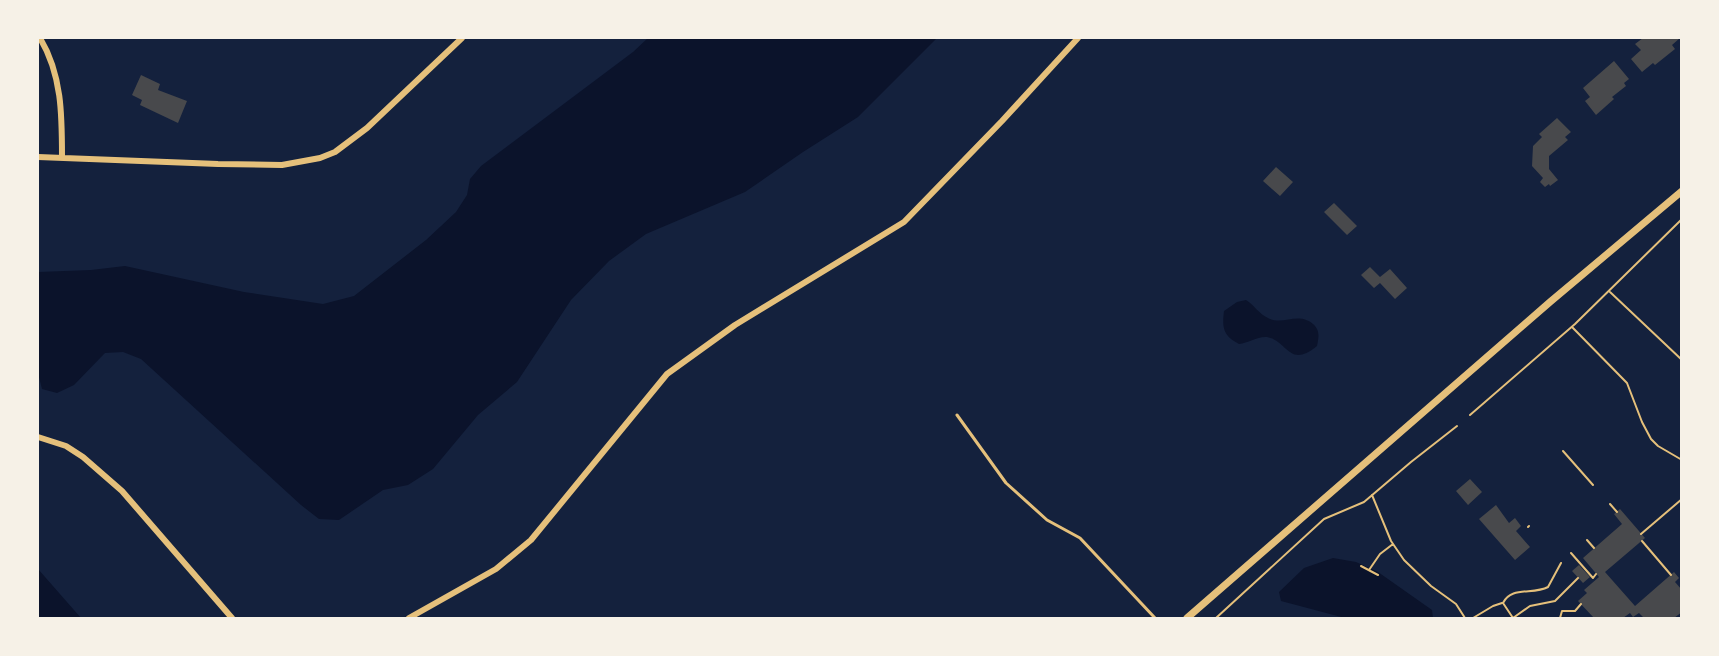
<svg xmlns="http://www.w3.org/2000/svg" width="1719" height="656" viewBox="0 0 1719 656" font-family="'Source Sans 3',sans-serif">
<style>
.water{fill:#0b132b}
.building{fill:#48494c}
.lines{fill:none;stroke-linecap:round;stroke-linejoin:round}
.path{stroke:#e5c07b;stroke-width:2}
.service{stroke:#e5c07b;stroke-width:3}
.minor{stroke:#e5c07b;stroke-width:6}
.tertiary{stroke:#e5c07b;stroke-width:7}
</style>
<rect width="100%" height="100%" fill="#14213d"/>
<!-- water -->
<path class="water" d="M 648,38 L 937,38 L 858,117 L 803,152 L 745,192 L 646,234 L 609,261 L 571,300 L 517,382 L 478,415 L 433,469 L 408,485 L 383,490 L 339,520 L 319,519 L 301,505 L 141,359 L 123,352 L 105,353 L 74,385 L 57,393 L 42,389 L 38,373 L 38,272 L 91,270 L 125,266 L 244,292 L 323,304 L 354,296 L 426,240 L 456,212 L 467,195 L 470,179 L 481,166 L 633,52 Z
M 1246,300 C 1254,305 1259,314 1268,318 C 1283,326 1298,311 1313,324 C 1320,330 1319,337 1317,346 C 1289,369 1288,341 1267,337 C 1258,336 1248,343 1239,344 C 1223,336 1222,328 1224,311 L 1237,302 Z
M 1333,558 L 1356,562 L 1378,572 L 1432,610 L 1433,618 L 1345,618 L 1281,601 L 1279,592 L 1304,568 Z
M 38,568 L 38,569 L 81,618 L 38,618 Z"/>
<!-- building -->
<path class="building" d="M 1643,38 L 1680,38 L 1672,45 L 1675,49 L 1655,65 L 1653,63 L 1642,72 L 1631,59 L 1641,50 L 1635,44 Z
M 1614,61 L 1629,79 L 1624,83 L 1626,86 L 1612,97 L 1614,99 L 1596,115 L 1585,101 L 1590,97 L 1583,88 Z
M 141,75 L 160,84 L 158,90 L 187,101 L 178,123 L 140,105 L 142,100 L 132,95 Z
M 1557,118 L 1571,132 L 1565,137 L 1568,140 L 1549,156 L 1549,169 L 1558,180 L 1550,186 L 1549,184 L 1545,187 L 1540,182 L 1543,178 L 1532,166 L 1533,146 L 1542,137 L 1539,134 Z
M 1276,167 L 1293,182 L 1280,196 L 1263,181 Z
M 1334,203 L 1357,226 L 1347,235 L 1324,212 Z
M 1370,267 L 1380,277 L 1390,269 L 1407,288 L 1395,299 L 1380,283 L 1374,288 L 1361,275 Z
M 1470,479 L 1482,492 L 1468,505 L 1456,491 Z
M 1496,505 L 1509,523 L 1515,518 L 1521,526 L 1516,531 L 1530,547 L 1515,560 L 1479,519 Z
M 1620,509 L 1645,538 L 1605,572 L 1635,606 L 1674,572 L 1679,578 L 1675,582 L 1682,590 L 1682,612 L 1674,618 L 1644,618 L 1639,613 L 1633,617 L 1630,613 L 1623,618 L 1594,618 L 1578,601 L 1587,593 L 1584,590 L 1599,577 L 1583,558 L 1622,524 L 1614,514 Z
M 1579,565 L 1590,577 L 1583,583 L 1572,571 Z"/>
<g class="lines">
<!-- path -->
<path class="path" d="M 1610,292 L 1682,360
M 1572,327 L 1627,383 L 1642,422 L 1651,439 L 1658,446 L 1682,460
M 1470,415 L 1575,324 L 1682,219
M 1563,451 L 1593,485
M 1372,495 L 1391,541 L 1404,560 L 1431,586 L 1456,604 L 1465,618
M 1610,504 L 1617,512
M 1528,527 L 1529,526
M 1641,534 L 1682,499
M 1587,540 L 1594,548
M 1642,541 L 1671,575
M 1571,553 L 1593,578 L 1596,574
M 1561,563 L 1548,587 C 1533,595 1511,586 1503,603 L 1513,618 L 1530,606 L 1555,601 L 1578,578
M 1361,566 L 1378,575
M 1369,570 L 1380,554 L 1393,544
M 1216,618 L 1324,519 L 1364,502 L 1411,462 L 1457,426
M 1473,618 L 1493,606 L 1502,603
M 1560,618 L 1562,611 L 1575,611 L 1581,604"/>
<!-- service -->
<path class="service" d="M 957,415 L 1006,483 L 1047,520 L 1080,538 L 1155,618"/>
<!-- minor -->
<path class="minor" d="M 40,38 C 62,75 62,115 62,157
M 38,157 L 218,164 L 282,165 L 320,158 L 335,152 L 367,128 L 462,38
M 38,437 L 66,446 L 83,457 L 122,491 L 232,618
M 409,618 L 496,569 L 531,540 L 667,374 L 735,325 L 904,222 L 1002,121 L 1078,38"/>
<!-- tertiary -->
<path class="tertiary" d="M 1187,618 L 1550,302 L 1682,191"/>
</g>
<!-- border -->
<rect width="1719" height="656" fill="none" stroke="#f6f1e7" stroke-width="78"/>
</svg>
